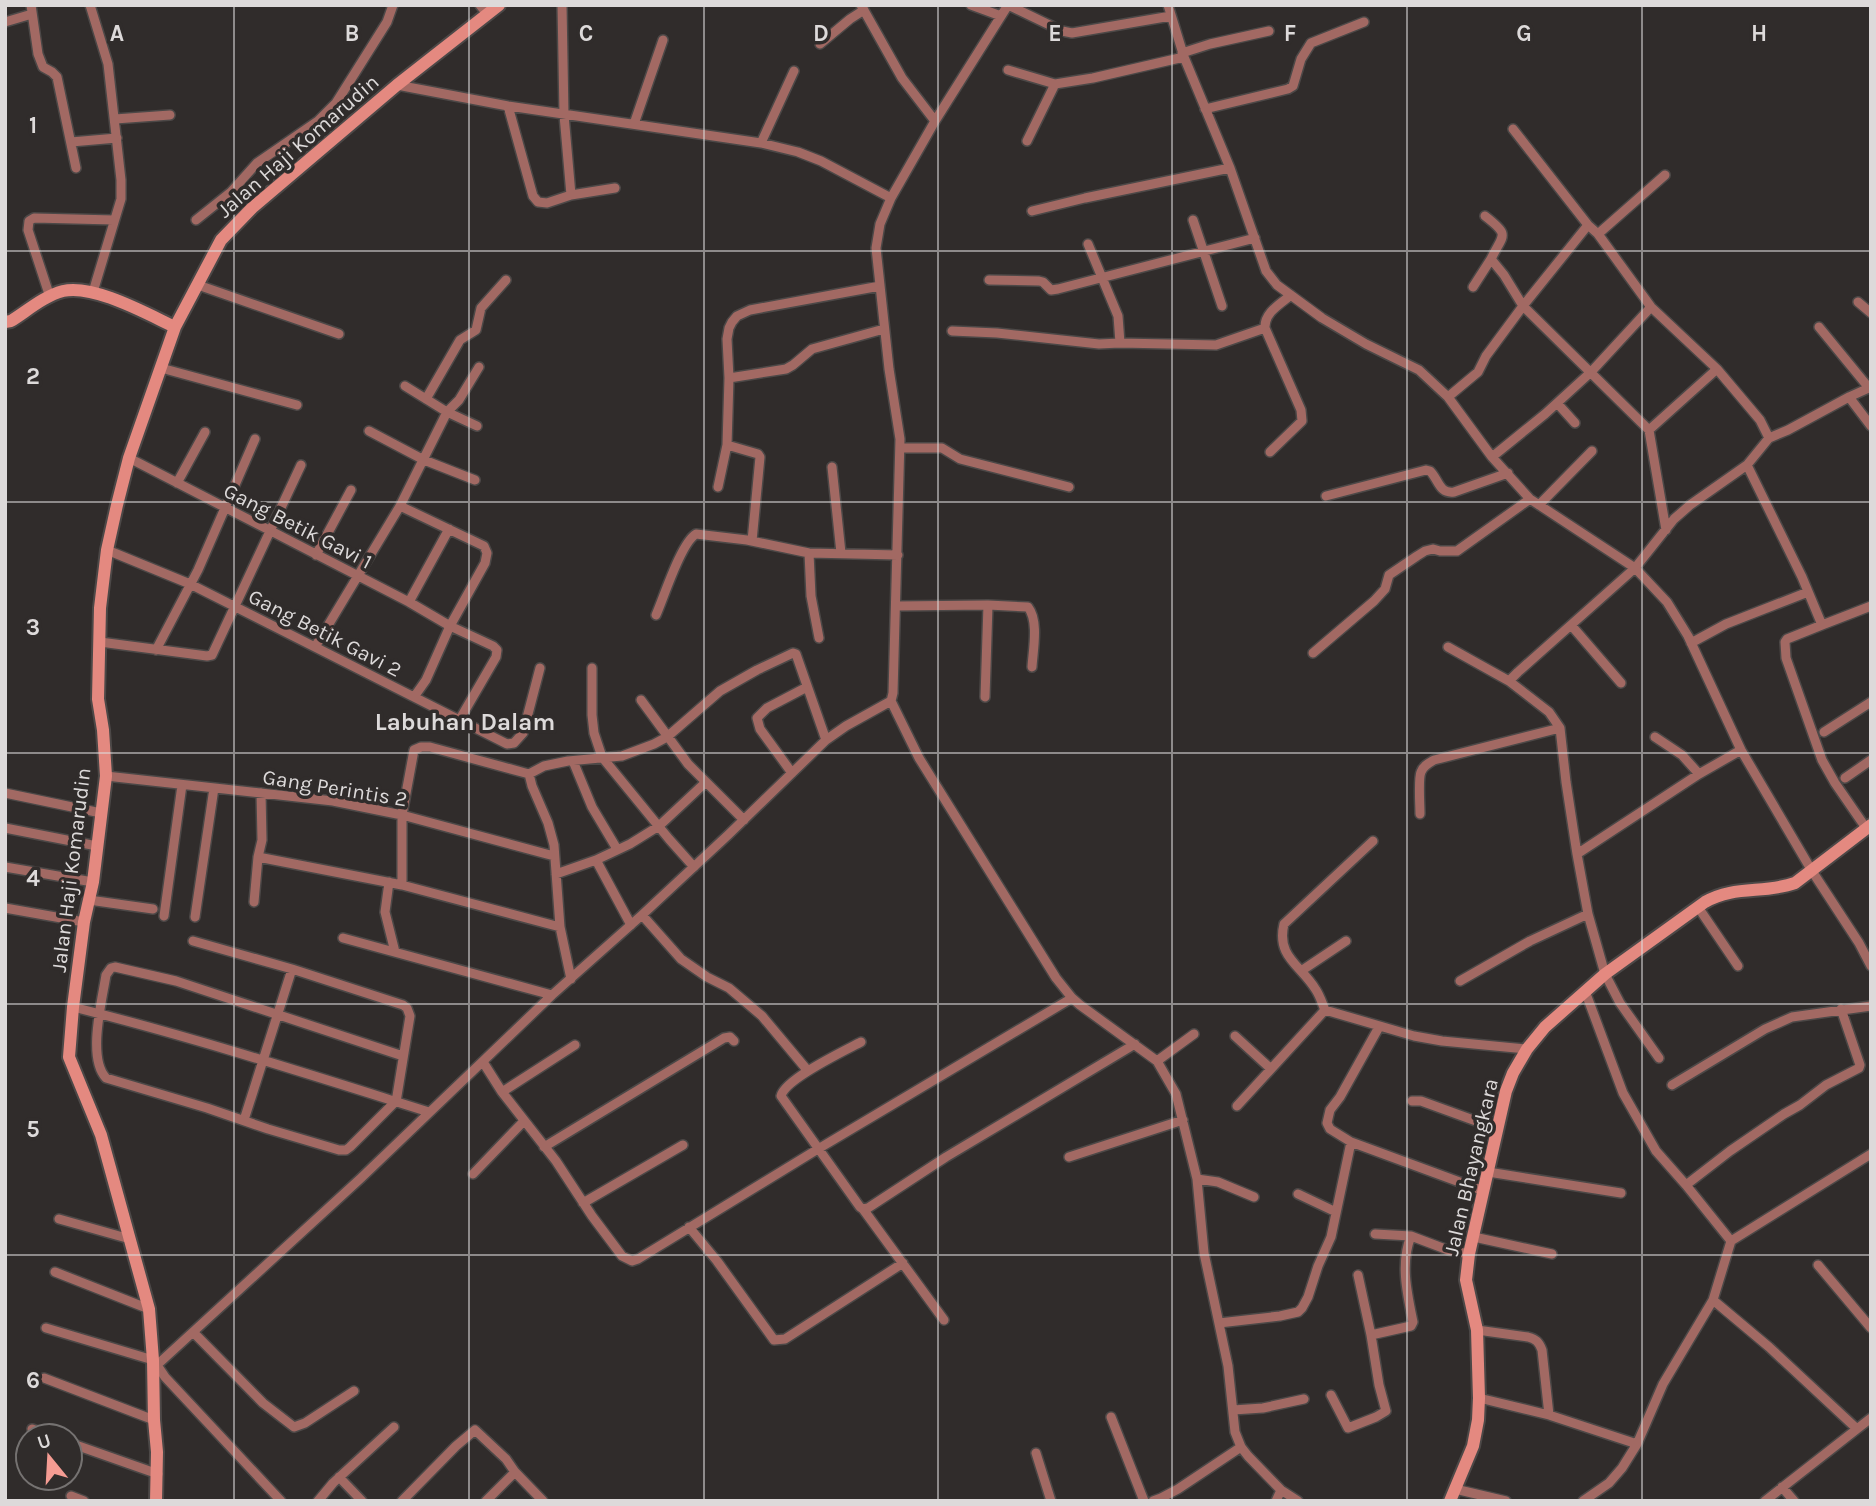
<svg xmlns="http://www.w3.org/2000/svg" width="1876" height="1506" viewBox="0 0 1876 1506" font-family="Karla,sans-serif">
<style>
.lines{fill:none;stroke-linecap:round;stroke-linejoin:round}
.street-casing{stroke:#4c4847;stroke-width:12}
.secondary-casing{stroke:#4c4847;stroke-width:16}
.street{stroke:#a26963;stroke-width:9}
.secondary{stroke:#e48980;stroke-width:12}
.grid{fill:none;stroke:#dddada;stroke-width:2;stroke-opacity:0.55}
.labels{text-anchor:middle;stroke-width:7;stroke-linejoin:round;paint-order:stroke}
.street-label{font-size:21px;fill:#dddada;stroke:#302c2b}
.quarter-label{font-size:24px;font-weight:bold;fill:#dddada;stroke:#302c2b}
.grid-label{font-size:23px;text-anchor:middle;font-weight:bold;fill:#dddada;stroke:#302c2b;stroke-width:7;stroke-linejoin:round;paint-order:stroke}
</style>
<rect width="100%" height="100%" fill="#302c2b"/>
<g class="lines">
<!-- street casing -->
<g class="street-casing">
<path id="street" d="M 31,5 L 38,54 L 43,67 L 52,72 L 57,77 L 76,168
M 90,5 L 108,64 L 121,180 L 121,199 L 93,292
M 480,5 L 487,14
M 562,5 L 564,115 L 571,195
M 861,5 L 902,78 L 935,121
M 971,5 L 1001,16
M 1008,5 L 1062,31 L 1072,33 L 1171,16
M 1168,5 L 1184,57 L 1230,168 L 1266,271 L 1277,285 L 1322,318 L 1366,344 L 1419,370 L 1448,397 L 1492,457 L 1530,499 L 1635,568 L 1667,602 L 1688,636 L 1741,750 L 1812,871 L 1859,943 L 1871,966
M 5,22 L 32,14
M 820,44 L 850,19 L 864,10
M 1182,53 L 1210,44 L 1269,31
M 1008,70 L 1055,84
M 397,85 L 508,106 L 761,143 L 798,152 L 821,161 L 891,198
M 508,106 L 533,196 L 538,202 L 547,203 L 571,195 L 615,188
M 1205,109 L 1288,89 L 1293,86 L 1301,59 L 1311,43 L 1364,22
M 115,119 L 170,115
M 634,124 L 663,40
M 1513,129 L 1588,225 L 1598,234 L 1651,307 L 1717,369 L 1760,420 L 1769,438 L 1747,465 L 1690,505 L 1674,519 L 1635,568 L 1518,672 L 1509,681 L 1549,712 L 1560,728 L 1566,782 L 1577,854 L 1588,914 L 1605,974 L 1620,1003 L 1659,1058
M 1027,141 L 1055,84 L 1093,78 L 1184,57
M 71,142 L 117,138
M 761,143 L 794,71
M 1032,211 L 1085,198 L 1230,168
M 1485,216 C 1511,236 1503,234 1491,259 L 1504,275 L 1523,306 L 1649,430 L 1666,530
M 196,220 L 231,192 L 257,163 L 318,121 L 336,103 L 387,22 L 393,5
M 1193,220 L 1222,306
M 1598,234 L 1665,175
M 989,280 L 1039,281 L 1043,282 L 1051,290 L 1058,289 L 1255,238
M 198,285 L 339,334
M 1473,287 L 1491,259
M 50,297 L 28,230 L 29,221 L 34,218 L 114,220
M 1858,302 L 1871,313
M 1819,327 L 1869,388
M 952,331 L 997,333 L 1099,344 L 1120,343 L 1118,316 L 1088,244
M 1120,343 L 1216,345 L 1265,328
M 161,368 L 297,405
M 729,378 L 786,369 L 793,365 L 812,349 L 884,329
M 1448,397 L 1478,372 L 1486,356 L 1523,306 L 1588,225
M 1849,397 L 1871,387
M 426,399 L 460,340 L 476,330 L 481,308 L 506,280
M 1557,403 L 1575,423
M 477,426 L 447,412 L 459,400 L 479,367
M 1649,430 L 1717,369
M 369,431 L 424,460 L 475,480
M 1769,438 L 1788,430 L 1849,397 L 1871,426
M 727,445 L 758,454 L 760,457 L 752,541
M 900,448 L 942,448 L 960,459 L 1069,487
M 1270,452 L 1302,421 L 1301,410 L 1265,328 C 1264,313 1280,304 1291,295
M 1492,457 L 1545,414 L 1591,372 L 1651,307
M 129,458 L 409,602 L 450,626 L 493,646 L 497,650 L 496,657 L 460,719
M 1747,465 L 1802,577 L 1822,625 L 1787,639 L 1785,642 L 1786,658 L 1822,760 L 1835,783 L 1866,828
M 832,467 L 841,553
M 177,483 L 205,432
M 718,487 L 727,445 L 729,378 L 727,339 L 729,328 L 732,322 L 737,316 L 750,310 L 880,286
M 1326,496 L 1426,470 L 1430,471 C 1439,480 1439,494 1454,492 L 1508,473
M 1539,505 L 1592,451
M 400,506 L 484,546 L 487,553 L 485,563 L 450,626 L 426,680 L 414,697
M 107,550 L 190,584 L 507,744 L 514,743 L 523,733 L 540,668
M 809,553 L 811,596 L 819,638
M 316,555 L 351,490
M 409,602 L 449,529
M 896,606 L 988,605 L 1028,607 C 1039,621 1033,650 1032,667
M 656,615 C 664,597 681,543 696,534 L 747,540 L 809,553 L 898,555
M 1571,625 L 1621,683
M 1822,625 L 1871,606
M 100,642 L 207,656 L 212,655 L 301,465
M 1691,643 L 1726,624 L 1808,592
M 315,647 L 400,506 L 447,412 L 405,386
M 1448,647 L 1509,681
M 156,650 L 198,570 L 255,439
M 1313,653 L 1374,601 L 1385,589 L 1389,575 L 1417,556 L 1425,551 L 1433,549 L 1440,551 L 1457,551 L 1530,499
M 592,668 L 592,715 L 594,733 L 602,757 L 669,839 L 694,867
M 985,697 L 988,605
M 641,700 L 688,764 L 744,820
M 891,701 L 919,758 L 1056,978 L 1072,998 L 1080,1005 L 1157,1061 L 1176,1094 L 1197,1179 L 1204,1253 L 1228,1366 L 1235,1432 L 1241,1447 L 1248,1456 L 1281,1490 L 1298,1501
M 1824,732 L 1871,702
M 1655,737 L 1682,755 L 1699,774
M 573,761 L 592,807 L 617,849
M 792,773 L 760,729 L 757,718 L 767,708 L 807,687
M 529,774 L 532,786 L 548,823 L 554,845 L 560,927 L 571,979
M 106,776 L 333,801 L 402,815 L 554,856
M 1845,778 L 1871,760
M 5,793 L 101,813
M 1420,814 C 1420,805 1418,779 1421,772 C 1423,766 1429,763 1434,760 L 1560,728
M 5,828 L 97,846
M 1577,854 L 1699,774 L 1741,750
M 258,857 L 402,885 L 560,927
M 5,867 L 93,882
M 556,874 L 596,860
M 389,882 L 385,912 L 395,952
M 402,885 L 402,815 L 414,750 L 421,747 L 430,747 L 529,774 L 544,766 L 568,761 L 622,756 L 654,744 L 667,737 L 720,691 L 757,670 L 793,653 L 796,654 L 826,740
M 89,900 L 153,909
M 254,902 L 258,857 L 262,840 L 261,793
M 1698,907 L 1738,966
M 5,908 L 84,922
M 642,915 L 681,959 L 707,977 L 729,988 L 762,1016 L 808,1071
M 164,916 L 182,785
M 195,917 L 214,788
M 631,925 L 596,860 L 630,844 L 659,826 L 706,782
M 343,938 L 552,995
M 193,941 L 292,969 L 403,1005 L 407,1008 L 410,1016 L 396,1102
M 1301,971 L 1346,941
M 1460,981 L 1530,941 L 1588,914
M 1585,991 L 1623,1093 L 1656,1151 L 1686,1185 L 1731,1241
M 73,1007 C 193,1037 311,1075 429,1112
M 1325,1010 C 1322,1003 1320,996 1316,990 C 1301,965 1276,957 1284,924 L 1373,841
M 1379,1027 L 1340,1097 L 1330,1110 L 1327,1123 L 1330,1129 L 1351,1142 L 1484,1191
M 1235,1036 L 1271,1069
M 861,1042 C 844,1051 785,1079 781,1096 L 860,1207 L 863,1209 L 868,1208 L 946,1157 L 1135,1044
M 1157,1061 L 1194,1034
M 483,1062 L 502,1092 L 556,1161 L 592,1216 L 622,1256 L 632,1261 L 638,1259 L 818,1149 L 1072,998
M 1672,1085 L 1765,1029 L 1792,1017 L 1871,1006
M 502,1092 L 575,1045
M 1412,1101 L 1421,1101 L 1498,1129
M 395,1102 L 350,1147 L 346,1150 L 339,1150 L 268,1129 L 207,1108 L 106,1078 C 87,1058 102,1001 106,975 L 111,968 L 115,967 L 176,981 L 403,1056
M 1237,1106 L 1325,1010 L 1414,1036 L 1442,1041 L 1527,1049
M 244,1120 L 292,969
M 544,1147 L 724,1038 L 730,1037 L 734,1041
M 1069,1157 L 1183,1120
M 1488,1172 L 1621,1193
M 473,1174 L 523,1122
M 1197,1179 L 1218,1182 L 1254,1197
M 1686,1185 L 1730,1151 L 1784,1114 L 1800,1105 L 1826,1085 L 1859,1068 L 1860,1065 L 1841,1009
M 1298,1194 L 1336,1212
M 583,1203 L 683,1145
M 863,1209 L 944,1320
M 59,1219 L 130,1239
M 689,1227 L 717,1261 L 774,1340 L 785,1339 L 903,1263
M 1375,1234 L 1411,1236 L 1448,1250 L 1469,1254
M 1474,1237 L 1552,1254
M 1818,1265 L 1871,1328
M 55,1272 L 149,1309
M 1358,1275 L 1371,1335 L 1411,1326 L 1413,1322 C 1407,1293 1400,1263 1411,1236
M 1713,1300 L 1769,1347 L 1856,1428
M 1219,1323 L 1280,1316 L 1298,1312 L 1302,1308 L 1308,1297 L 1318,1266 L 1331,1237 L 1351,1142
M 46,1328 L 153,1360 L 157,1365 L 361,1178 L 552,995 L 642,915 L 728,835 L 826,740 L 846,726 L 891,701 L 893,693 L 900,439 L 889,369 L 876,248 L 880,224 L 891,198 L 935,121 L 1008,5
M 1477,1330 L 1528,1337 C 1536,1339 1539,1342 1542,1350 L 1549,1415
M 193,1332 L 263,1403 L 294,1427 L 305,1423 L 354,1391
M 157,1365 L 165,1377 L 281,1501
M 44,1378 L 154,1420
M 1331,1395 L 1348,1428 L 1376,1417 L 1386,1411 L 1379,1385 L 1371,1335
M 1479,1398 L 1549,1415 L 1637,1444
M 1233,1410 L 1263,1408 L 1304,1399
M 1111,1417 L 1144,1501
M 32,1429 L 51,1436
M 70,1443 L 158,1474
M 1036,1453 L 1051,1501
M 515,1472 L 543,1501
M 339,1477 L 362,1501
M 1782,1487 L 1794,1501
M 1455,1489 L 1506,1501
M 71,1496 L 84,1501
M 318,1501 L 333,1483 L 394,1427
M 402,1501 L 456,1446 L 475,1430 L 506,1459 L 515,1472 L 486,1501
M 1153,1501 L 1161,1498 L 1178,1489 L 1241,1447
M 1276,1501 L 1281,1490
M 1583,1501 L 1609,1483 L 1622,1468 L 1637,1444 L 1663,1384 L 1713,1300 L 1731,1241 L 1871,1154
M 1765,1501 L 1871,1418"/>
</g>
<!-- secondary casing -->
<g class="secondary-casing">
<path id="secondary" d="M 5,322 L 11,321 C 27,311 44,296 63,291 C 94,284 147,314 175,327
M 156,1501 L 157,1452 L 154,1420 L 153,1360 L 149,1309 L 101,1135 L 69,1057 L 73,1007 L 84,922 L 93,882 L 106,776 L 103,730 L 98,699 L 100,608 L 107,550 L 117,505 L 129,458 L 175,327 L 221,240 L 252,208 L 397,85 L 499,5
M 1450,1501 L 1473,1446 L 1478,1420 L 1479,1398 L 1477,1330 L 1466,1280 L 1469,1254 L 1506,1091 L 1513,1073 L 1527,1049 L 1545,1027 L 1605,974 L 1705,902 C 1734,885 1764,894 1795,883 L 1871,825"/>
</g>
<!-- street -->
<use href="#street" class="street"/>
<!-- secondary -->
<use href="#secondary" class="secondary"/>
</g>
<!-- grid -->
<path class="grid" d="M 234,5 L 234,1501M 469,5 L 469,1501M 704,5 L 704,1501M 938,5 L 938,1501M 1172,5 L 1172,1501M 1407,5 L 1407,1501M 1642,5 L 1642,1501M 5,251 L 1871,251M 5,502 L 1871,502M 5,753 L 1871,753M 5,1004 L 1871,1004M 5,1255 L 1871,1255"/>
<g class="labels">
<!-- street labels -->
<g class="street-label">
<text transform="translate(298 146) rotate(-41)" y="7">Jalan Haji Komarudin</text>
<text transform="translate(298 526) rotate(27)" y="7">Gang Betik Gavi 1</text>
<text transform="translate(325 633) rotate(27)" y="7">Gang Betik Gavi 2</text>
<text transform="translate(335 788) rotate(9)" y="7">Gang Perintis 2</text>
<text transform="translate(71 870) rotate(-83)" y="7">Jalan Haji Komarudin</text>
<text transform="translate(1471 1167) rotate(-77)" y="7">Jalan Bhayangkara</text>
</g>
<!-- quarter labels -->
<g class="quarter-label">
<text x="465" y="730">Labuhan Dalam</text>
</g>
</g>
<g class="grid-label">
<text x="117" y="41">A</text>
<text x="352" y="41">B</text>
<text x="586" y="41">C</text>
<text x="821" y="41">D</text>
<text x="1055" y="41">E</text>
<text x="1290" y="41">F</text>
<text x="1524" y="41">G</text>
<text x="1759" y="41">H</text>
<text x="33" y="133">1</text>
<text x="33" y="384">2</text>
<text x="33" y="635">3</text>
<text x="33" y="886">4</text>
<text x="33" y="1137">5</text>
<text x="33" y="1388">6</text>
</g>
<!-- border -->
<rect width="1876" height="1506" fill="none" stroke="#dddada" stroke-width="14"/>
<!-- north arrow -->
<g transform="translate(49 1457) rotate(342)"><circle r="33" fill="#302c2b" stroke="#757271" stroke-width="2"/>
<path d="M0-5L12 26L0 18L-12 26Z" fill="#f59c93"/>
<text y="-10" font-size="19" font-weight="bold" text-anchor="middle" fill="#dddada">U</text>
</g>
</svg>
